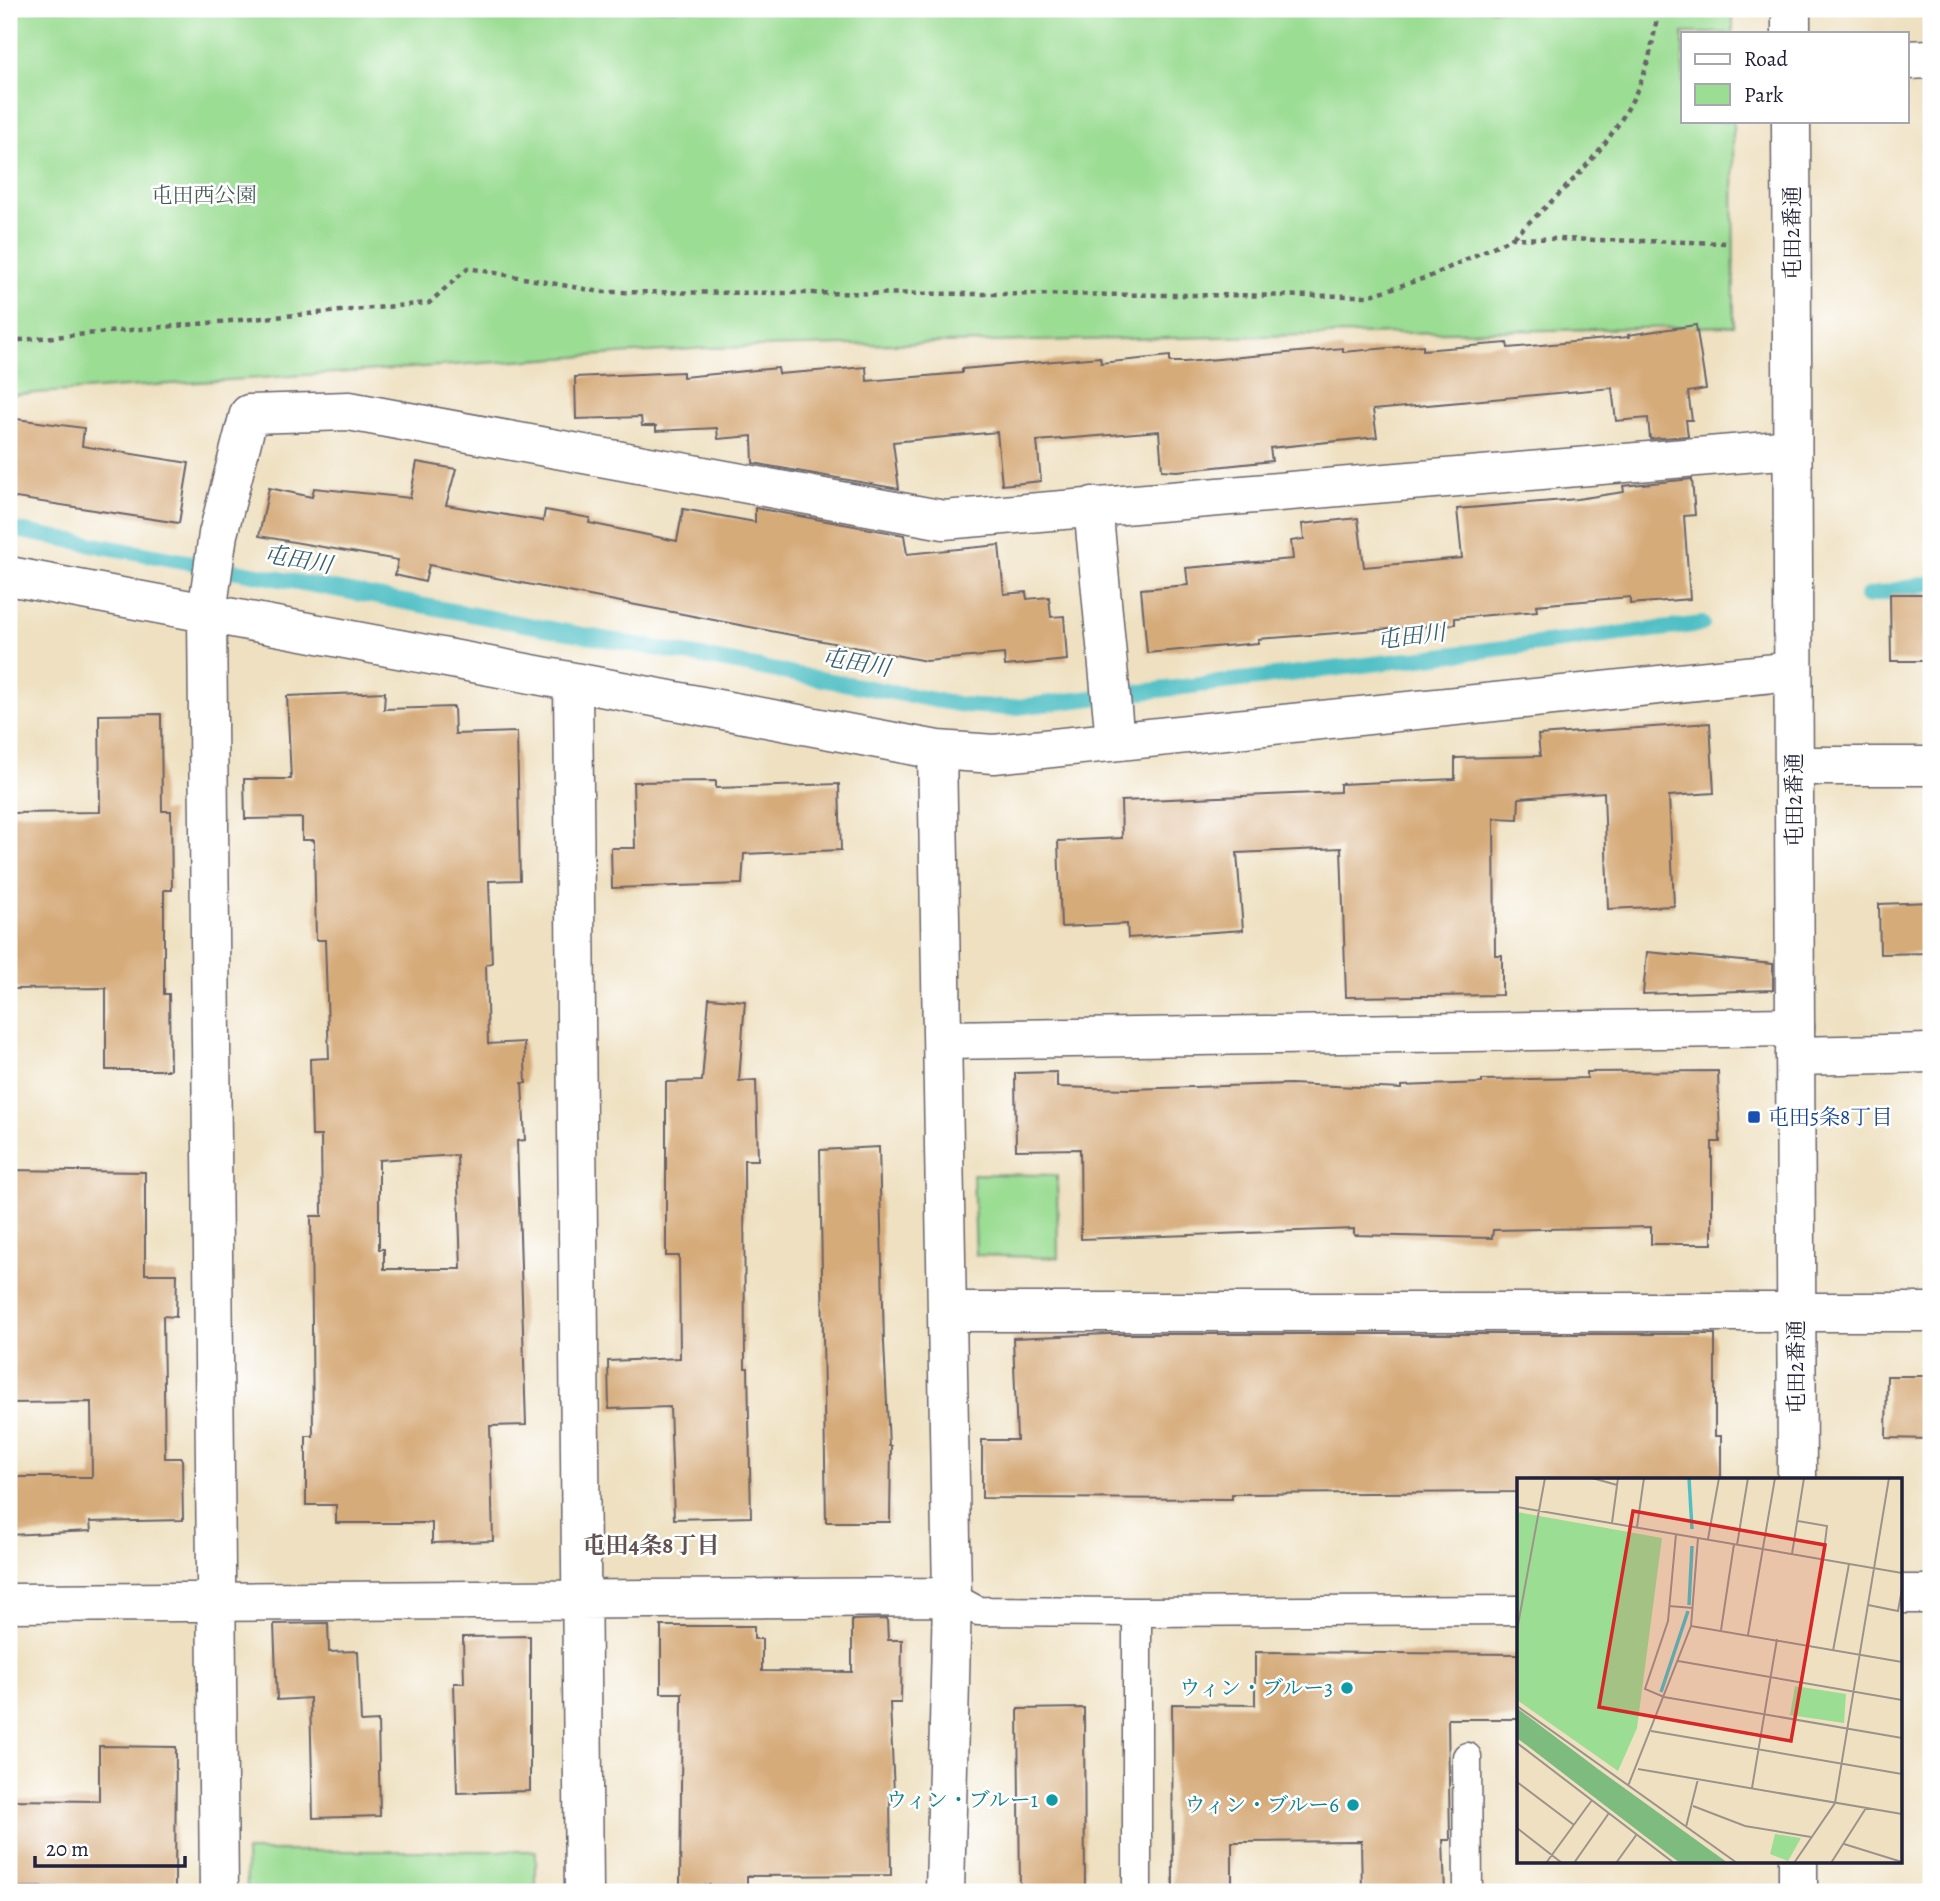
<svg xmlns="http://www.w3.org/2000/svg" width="1940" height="1901" viewBox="0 0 1940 1901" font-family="Alegreya,'Noto Serif JP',serif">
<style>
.green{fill:#9cdd94;stroke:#5f8068;stroke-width:2}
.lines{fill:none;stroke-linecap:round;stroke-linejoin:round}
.stream{stroke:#50bfc5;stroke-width:16}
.building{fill:#d6ab7a;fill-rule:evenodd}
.service-casing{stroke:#69646a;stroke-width:31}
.minor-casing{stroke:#69646a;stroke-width:41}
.tertiary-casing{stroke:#69646a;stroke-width:41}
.path{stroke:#69646a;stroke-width:4.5;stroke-dasharray:5 5;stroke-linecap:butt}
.service{stroke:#fff;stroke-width:28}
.minor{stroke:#fff;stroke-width:38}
.tertiary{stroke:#fff;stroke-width:38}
.transit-dot{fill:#1a4fb4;stroke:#fff;stroke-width:2.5}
.culture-dot{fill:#0f9aa8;stroke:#fff;stroke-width:2.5}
.labels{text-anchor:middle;stroke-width:5;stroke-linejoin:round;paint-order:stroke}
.park-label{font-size:21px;fill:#475a56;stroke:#fff}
.street-label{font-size:21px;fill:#22223b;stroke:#fff}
.transit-label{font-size:21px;fill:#164399;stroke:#fff;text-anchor:start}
.culture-label{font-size:21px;fill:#0d838f;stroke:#fff;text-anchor:end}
.water-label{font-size:23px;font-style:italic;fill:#346172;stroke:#fff}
.neighbourhood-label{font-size:23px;font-weight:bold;fill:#615251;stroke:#fff}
.inset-river{fill:none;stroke:#50bfc5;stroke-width:3.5}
.inset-road{fill:none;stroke:#9c948b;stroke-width:2}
.view{fill:#d62828;fill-opacity:0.15;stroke:#d62828;stroke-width:3.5}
.inset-edge{fill:none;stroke:#22223b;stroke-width:3.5}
</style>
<rect width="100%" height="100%" fill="#fff"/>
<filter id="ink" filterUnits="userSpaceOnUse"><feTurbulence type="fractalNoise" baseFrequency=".0143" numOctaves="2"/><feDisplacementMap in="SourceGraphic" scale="14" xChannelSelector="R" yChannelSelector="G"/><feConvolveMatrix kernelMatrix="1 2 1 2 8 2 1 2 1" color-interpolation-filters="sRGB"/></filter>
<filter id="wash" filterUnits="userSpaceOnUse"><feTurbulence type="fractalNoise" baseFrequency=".00686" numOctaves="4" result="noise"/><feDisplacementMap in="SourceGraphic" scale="28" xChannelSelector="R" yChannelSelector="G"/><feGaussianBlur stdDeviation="1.57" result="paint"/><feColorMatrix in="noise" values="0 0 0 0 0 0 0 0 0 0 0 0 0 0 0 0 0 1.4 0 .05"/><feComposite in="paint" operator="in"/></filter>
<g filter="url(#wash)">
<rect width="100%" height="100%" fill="#eee0c0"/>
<!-- green -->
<path class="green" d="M 9,9 L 1733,9 L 1733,33 L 1683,33 L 1683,121 L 1733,121 L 1734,326 L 708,348 L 9,395 Z
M 973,1174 L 1057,1175 L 1058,1258 L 976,1255 Z
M 246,1851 L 536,1851 L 536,1892 L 247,1892 Z"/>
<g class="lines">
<!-- stream -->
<path class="stream" d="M 9,529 L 962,705 L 1010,708 L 1702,624
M 1867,596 L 1931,583"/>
</g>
<g id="blocks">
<!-- building -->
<path class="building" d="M 1696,325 L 1706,389 L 1688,392 L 1692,420 L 1686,420 L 1688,436 L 1650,439 L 1648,418 L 1616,421 L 1612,388 L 1373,410 L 1377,437 L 1270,448 L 1272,461 L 1177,471 L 1162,470 L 1159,431 L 1037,441 L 1041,481 L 1002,485 L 997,432 L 893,442 L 899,489 L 753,463 L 752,436 L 718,439 L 717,428 L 656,431 L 656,426 L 642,426 L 641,417 L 576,419 L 575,377 L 683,372 L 683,377 L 778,368 L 779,374 L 866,367 L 867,381 L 962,373 L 962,369 L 1100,357 L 1101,363 L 1170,356 L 1170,362 L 1185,362 L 1343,348 L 1343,352 L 1423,345 L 1423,350 L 1507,343 L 1508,348 L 1629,337 L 1628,335 Z
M 9,418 L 84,428 L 82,446 L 189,463 L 179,523 L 9,497 Z
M 417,462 L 456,469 L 446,505 L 543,521 L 545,510 L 590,518 L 589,523 L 677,541 L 683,509 L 755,522 L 755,508 L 904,535 L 907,554 L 999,545 L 1004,594 L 1026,592 L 1027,599 L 1049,597 L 1051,617 L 1064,616 L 1067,660 L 1005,666 L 1004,654 L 926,661 L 429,565 L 425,582 L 395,575 L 398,560 L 259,536 L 269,488 L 312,497 L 314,488 L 410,498 Z
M 1692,479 L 1695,515 L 1684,516 L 1690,599 L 1630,604 L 1630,597 L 1536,605 L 1537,611 L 1455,618 L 1455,624 L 1258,639 L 1258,643 L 1147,653 L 1141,589 L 1188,585 L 1186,568 L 1293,559 L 1291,541 L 1304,539 L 1302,524 L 1358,518 L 1364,567 L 1462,558 L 1457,509 L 1577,499 L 1624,492 L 1623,486 Z
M 1890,594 L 1931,594 L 1931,661 L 1891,661 Z
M 385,692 L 384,709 L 454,707 L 455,734 L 517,732 L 520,880 L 489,881 L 492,963 L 486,964 L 488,1044 L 524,1042 L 526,1083 L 522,1083 L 525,1140 L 517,1141 L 526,1425 L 490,1426 L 493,1541 L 432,1543 L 432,1523 L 336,1523 L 336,1505 L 306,1505 L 306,1436 L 313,1436 L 311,1216 L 322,1216 L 321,1136 L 312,1136 L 310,1059 L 329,1058 L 325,940 L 316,940 L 314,840 L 302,840 L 302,818 L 245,819 L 244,779 L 291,779 L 287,696 ZM 457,1155 L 461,1269 L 384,1269 L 384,1249 L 379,1249 L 379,1160 Z
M 161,714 L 162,811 L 171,811 L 172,890 L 164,890 L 164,994 L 169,994 L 170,1070 L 106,1070 L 106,988 L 9,989 L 9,813 L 100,812 L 99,715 Z
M 1710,723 L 1714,793 L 1669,796 L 1674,906 L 1608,909 L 1604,792 L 1519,798 L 1518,819 L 1494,818 L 1495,955 L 1502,955 L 1502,995 L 1346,997 L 1341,848 L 1237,853 L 1243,930 L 1128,938 L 1127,924 L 1061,927 L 1058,841 L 1122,838 L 1121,801 L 1340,792 L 1340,784 L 1455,779 L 1455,758 L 1540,756 L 1538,735 Z
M 716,781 L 716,788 L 839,784 L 841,850 L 744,854 L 742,884 L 612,888 L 611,848 L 635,848 L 633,782 Z
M 1931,902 L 1931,953 L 1880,954 L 1879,904 Z
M 1647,952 L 1773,964 L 1773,990 L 1643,994 Z
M 709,998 L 745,1001 L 739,1081 L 756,1080 L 758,1160 L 744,1160 L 745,1368 L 748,1368 L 751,1517 L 674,1519 L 670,1407 L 609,1409 L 608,1361 L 680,1358 L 679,1256 L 666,1256 L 666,1082 L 702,1081 Z
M 1718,1071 L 1720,1142 L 1712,1142 L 1712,1244 L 1651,1244 L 1651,1227 L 1493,1230 L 1492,1238 L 1354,1235 L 1354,1229 L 1081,1239 L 1080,1149 L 1016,1150 L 1015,1073 L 1057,1072 L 1057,1087 L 1130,1089 L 1290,1084 L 1401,1089 L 1401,1086 L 1482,1083 L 1482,1080 L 1587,1078 L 1587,1072 Z
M 879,1147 L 884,1343 L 889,1446 L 891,1446 L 890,1522 L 826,1522 L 820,1150 Z
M 9,1170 L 145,1172 L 145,1274 L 177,1274 L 176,1317 L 163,1316 L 165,1458 L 182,1458 L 183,1520 L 90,1522 L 91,1531 L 9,1535 L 9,1477 L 92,1477 L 91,1402 L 9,1403 Z
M 1108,1334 L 1715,1334 L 1715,1436 L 1721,1436 L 1721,1479 L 1518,1479 L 1518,1492 L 1232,1494 L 1232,1499 L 982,1498 L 982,1440 L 1017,1440 L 1013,1338 Z
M 1887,1376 L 1931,1376 L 1931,1439 L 1886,1438 Z
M 887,1619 L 888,1640 L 902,1640 L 901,1703 L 890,1703 L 894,1794 L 890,1794 L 891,1875 L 747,1876 L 747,1885 L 680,1885 L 682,1693 L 661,1693 L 661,1626 L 754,1626 L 754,1639 L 762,1639 L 762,1671 L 852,1672 L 852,1620 Z
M 328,1623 L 329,1652 L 358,1651 L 361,1722 L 378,1721 L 380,1816 L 313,1818 L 310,1698 L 277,1700 L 274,1624 Z
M 530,1636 L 530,1791 L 457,1793 L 454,1683 L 464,1683 L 463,1637 Z
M 1255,1652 L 1518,1654 L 1518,1719 L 1448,1719 L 1450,1840 L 1443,1840 L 1445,1892 L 1362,1892 L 1361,1841 L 1232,1842 L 1232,1892 L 1173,1892 L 1172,1704 L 1255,1705 Z
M 1084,1708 L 1085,1892 L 1020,1892 L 1018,1709 Z
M 99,1746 L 176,1747 L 175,1888 L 9,1887 L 9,1800 L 99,1801 Z"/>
</g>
</g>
<g filter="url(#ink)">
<use href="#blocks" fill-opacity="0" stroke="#69646a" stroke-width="2"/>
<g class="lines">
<!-- service casing -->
<g class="service-casing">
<path id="service" d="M 952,1597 L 978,1611 L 1137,1612 L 1137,1892
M 1137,1612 L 1518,1610
M 1467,1757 L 1468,1892"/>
</g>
<!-- minor casing -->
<g class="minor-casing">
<path id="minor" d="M 1907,60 L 1931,59
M 1093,506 L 1115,741
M 9,576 L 937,750 L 994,754 L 1793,671
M 573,684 L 584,1892
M 937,750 L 952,1597 L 945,1892
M 1794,766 L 1931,766
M 943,1040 L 1795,1027
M 1795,1056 L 1931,1053
M 948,1312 L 1931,1312
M 1900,1594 L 1931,1594
M 9,1603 L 952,1597
M 219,1892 L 207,613 L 218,534 L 249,414 L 349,411 L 944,520 L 1792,449"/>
</g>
<!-- tertiary casing -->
<g class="tertiary-casing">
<path id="tertiary" d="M 1791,9 L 1791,33
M 1791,121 L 1797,1479
M 1798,1861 L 1798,1892"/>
</g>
<!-- path -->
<path class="path" d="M 1513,237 C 1568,187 1626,135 1648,61 C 1653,44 1655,26 1659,9
M 9,341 L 429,303 L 468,268 L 601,292 L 1368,296 L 1431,276 L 1512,238 L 1730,243"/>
<!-- service -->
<use href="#service" class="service"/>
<!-- minor -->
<use href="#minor" class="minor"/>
<!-- tertiary -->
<use href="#tertiary" class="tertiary"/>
</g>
</g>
<!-- markers -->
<rect class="transit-dot" x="1747" y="1110" width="14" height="14" rx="3.5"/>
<g class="culture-dot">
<circle cx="1347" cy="1688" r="7"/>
<circle cx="1052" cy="1800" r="7"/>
<circle cx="1353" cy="1805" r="7"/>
</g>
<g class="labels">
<!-- park labels -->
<g class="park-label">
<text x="204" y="202">屯田西公園</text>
</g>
<!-- street labels -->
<g class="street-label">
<text transform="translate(1792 233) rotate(-90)" y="7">屯田2番通</text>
<text transform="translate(1794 800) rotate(-90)" y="7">屯田2番通</text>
<text transform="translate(1796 1367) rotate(-90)" y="7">屯田2番通</text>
</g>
<!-- transit labels -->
<g class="transit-label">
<text x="1768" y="1124">屯田5条8丁目</text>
</g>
<!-- culture labels -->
<g class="culture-label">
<text x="1333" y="1695">ウィン・ブルー3</text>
<text x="1038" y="1807">ウィン・ブルー1</text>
<text x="1339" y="1812">ウィン・ブルー6</text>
</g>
<!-- water labels -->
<g class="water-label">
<text transform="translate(298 559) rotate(10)" y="8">屯田川</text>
<text transform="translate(1411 636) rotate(-7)" y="8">屯田川</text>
<text transform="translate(856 662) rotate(10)" y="8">屯田川</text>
</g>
<!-- neighbourhood labels -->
<g class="neighbourhood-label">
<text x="651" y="1553">屯田4条8丁目</text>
</g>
</g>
<!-- overview -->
<g transform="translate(1517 1478)">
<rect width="385" height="385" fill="#eee0c0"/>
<path d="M 0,34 L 145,60 L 120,250 L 101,293 L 0,222 ZM 278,208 L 329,216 L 327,245 L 273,237 ZM 258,356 L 284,360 L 271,383 L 253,376 Z" fill="#9cdd94"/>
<path d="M 0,230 L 81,291 L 211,385 L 163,385 L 0,260 Z" fill="#7dbc7e"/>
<path class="inset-river" d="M 172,0 L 175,51M 172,127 L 175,68M 144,214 L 171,133"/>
<path class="inset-road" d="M 75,0 L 100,7M 0,29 L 385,95M 281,43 L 310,48 L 306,81M 95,45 L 101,0M 120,49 L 127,0M 159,56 L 151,143 L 128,211 L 147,219 L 385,260M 191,61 L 202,0M 220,67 L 231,0M 275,76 L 287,0M 351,127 L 381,133 L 385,111M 152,128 L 176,130M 174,148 L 385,184M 0,152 L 28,0M 204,152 L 217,66M 231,157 L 258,0M 316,173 L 332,86M 161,183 L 385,222M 0,228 L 220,385M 134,253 L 385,296M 0,265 L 157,385M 121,291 L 385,336M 0,304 L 57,347M 111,308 L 174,148 L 181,60M 235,310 L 260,161M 176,328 L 228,348 L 294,359M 169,349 L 181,301M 0,350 L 45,385M 327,366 L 385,384M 29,385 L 75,322M 57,385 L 92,335M 99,385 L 120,356M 277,385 L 318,325 L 372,0M 314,385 L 349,330"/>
<path class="view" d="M 116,33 L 308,67 L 274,263 L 82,229 Z"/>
<rect width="385" height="385" class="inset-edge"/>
</g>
<!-- margin -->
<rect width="1940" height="1901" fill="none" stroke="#fff" stroke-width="35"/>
<!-- legend -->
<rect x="1681" y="32" width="228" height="91" fill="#ffffff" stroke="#a7a7b1" stroke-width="2"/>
<rect x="1695" y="54" width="35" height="10" fill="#ffffff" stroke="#a7a7b1" stroke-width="2"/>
<text x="1744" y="66" font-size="21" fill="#22223b">Road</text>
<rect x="1695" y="84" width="35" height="21" fill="#9cdd94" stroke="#a7a7b1" stroke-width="2"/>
<text x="1744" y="102" font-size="21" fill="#22223b">Park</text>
<!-- scale -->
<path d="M35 1856v10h150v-10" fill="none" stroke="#22223b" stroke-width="3.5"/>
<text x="46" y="1856" font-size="21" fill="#22223b" stroke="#ffffff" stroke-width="5" paint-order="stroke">20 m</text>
</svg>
